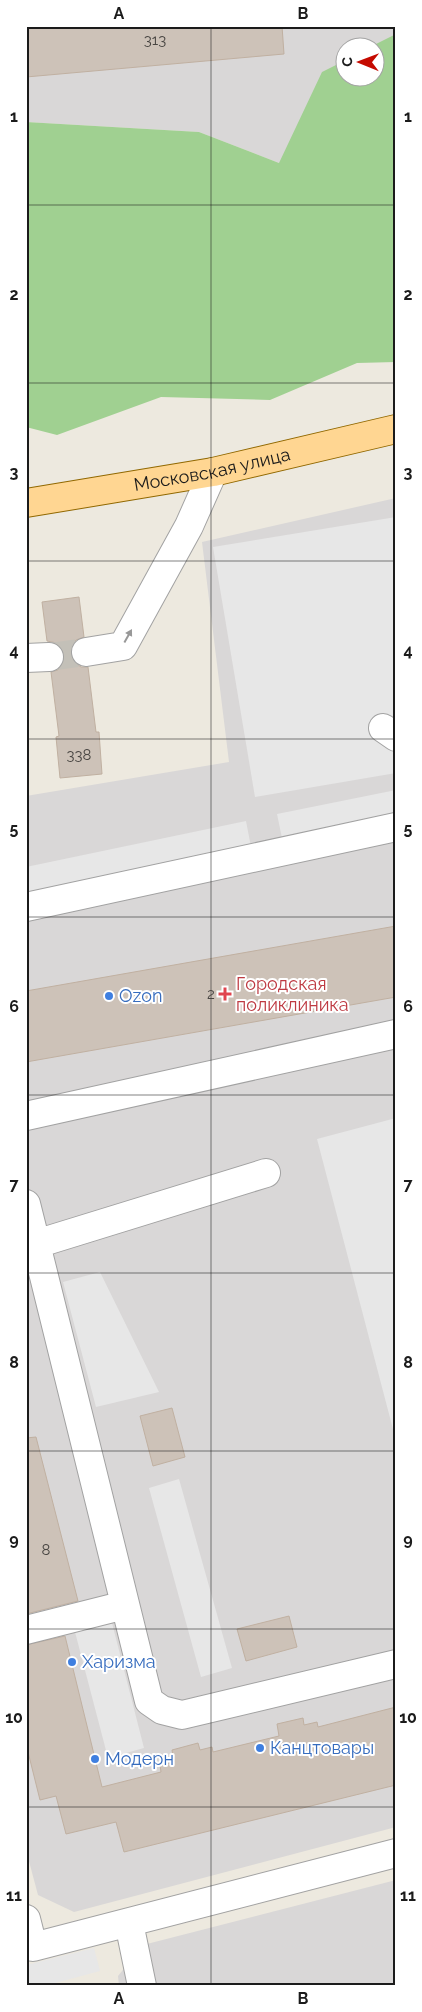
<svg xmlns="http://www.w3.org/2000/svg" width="422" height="2012" viewBox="0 0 422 2012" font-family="Raleway,sans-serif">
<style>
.residential{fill:#d9d7d7;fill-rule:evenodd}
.forest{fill:#a0d091}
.parking{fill:#e7e7e7}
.building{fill:#cdc2b8;stroke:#c0b0a1}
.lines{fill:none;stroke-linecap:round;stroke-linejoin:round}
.minor-tunnel{stroke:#c3c0b8;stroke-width:28;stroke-dasharray:28 14;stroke-linecap:butt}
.minor-casing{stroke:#a2a2a2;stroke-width:30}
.major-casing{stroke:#916800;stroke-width:30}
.minor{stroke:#fff;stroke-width:28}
.major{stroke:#ffd692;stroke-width:28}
.oneway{fill:#989898}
.grid{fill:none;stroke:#1b1b1b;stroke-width:1;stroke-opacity:0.55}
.health-dot{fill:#e0444e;stroke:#fff;stroke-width:2}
.shop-dot{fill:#3f7fe0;stroke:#fff;stroke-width:2}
.labels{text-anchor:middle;stroke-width:4;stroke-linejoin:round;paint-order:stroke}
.number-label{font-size:15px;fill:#484542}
.street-label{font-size:18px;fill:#1b1b1b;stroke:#fff}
.health-label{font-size:18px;fill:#be3a42;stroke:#fff;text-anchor:start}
.shop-label{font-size:18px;fill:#366cbe;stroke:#fff;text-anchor:start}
.neatline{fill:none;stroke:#1b1b1b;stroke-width:2}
.grid-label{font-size:16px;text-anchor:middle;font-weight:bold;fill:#1b1b1b}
</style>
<rect width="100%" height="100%" fill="#ede9df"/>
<!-- residential -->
<path class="residential" d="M 26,26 L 396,26 L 396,168 L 279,163 L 199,132 L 26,122 ZM 344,48 L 374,48 L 374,78 L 344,78 Z
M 396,498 L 396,1827 L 74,1912 L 38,1895 L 26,1850 L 26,796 L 229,762 L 202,542 Z
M 396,1880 L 396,1986 L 119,1986 L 118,1976 L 143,1945 Z"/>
<!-- forest -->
<path class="forest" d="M 396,34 L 396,362 L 357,363 L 270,400 L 161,397 L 57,435 L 26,427 L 26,122 L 199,132 L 279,163 L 322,72 L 344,61 L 344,78 L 374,78 L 374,48 L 370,47 Z"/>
<!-- parking -->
<path class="parking" d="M 396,517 L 396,773 L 255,797 L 213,547 Z
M 396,790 L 396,820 L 283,843 L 277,814 Z
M 246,821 L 251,847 L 26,894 L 26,867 Z
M 396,1118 L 396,1433 L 394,1433 L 317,1139 Z
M 100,1272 L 159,1392 L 96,1407 L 63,1282 Z
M 179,1479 L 232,1668 L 201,1677 L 149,1488 Z
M 112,1623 L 144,1748 L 108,1758 L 75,1632 Z
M 94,1948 L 100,1971 L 44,1986 L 26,1986 L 26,1965 Z"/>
<!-- building -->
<path class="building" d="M 26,26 L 282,26 L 284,54 L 26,77 Z
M 79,597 L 84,637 L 76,640 L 71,647 L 71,654 L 74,662 L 81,667 L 88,667 L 96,732 L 99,732 L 102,774 L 60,778 L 56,737 L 59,736 L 51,672 L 58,670 L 63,665 L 65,656 L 62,649 L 57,643 L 47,641 L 42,602 Z
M 396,926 L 396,997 L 26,1062 L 26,991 Z
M 172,1408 L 185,1457 L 153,1466 L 140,1416 Z
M 36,1437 L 78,1601 L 26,1614 L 26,1438 Z
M 289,1616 L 297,1647 L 246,1661 L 237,1629 Z
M 65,1636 L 102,1787 L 161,1772 L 160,1765 L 174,1762 L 172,1750 L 198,1743 L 200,1750 L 212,1747 L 213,1752 L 279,1736 L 277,1724 L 303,1718 L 304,1725 L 317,1722 L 318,1727 L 396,1707 L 396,1785 L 124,1852 L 116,1822 L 66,1834 L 56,1796 L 40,1800 L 26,1744 L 26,1645 Z"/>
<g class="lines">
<!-- minor-tunnel -->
<path class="minor-tunnel" d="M 49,657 L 86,652"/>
<!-- minor casing -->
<g class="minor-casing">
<path id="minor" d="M 86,652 L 123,646 L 189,526 L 213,472
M 26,658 L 49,657
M 383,728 L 396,737
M 26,907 L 396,827
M 26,1116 L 396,1034
M 266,1173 L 36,1244 L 149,1701 L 162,1710 L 182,1715 L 396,1664
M 26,1204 L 36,1244 L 26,1246
M 26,1630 L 125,1605
M 26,1919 L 33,1947 L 396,1853
M 129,1923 L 142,1986"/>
</g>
<!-- major casing -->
<g class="major-casing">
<g id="major">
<path id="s1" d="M 26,503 L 213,472 L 396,429"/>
</g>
</g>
<!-- minor -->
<use href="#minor" class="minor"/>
<!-- major -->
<use href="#major" class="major"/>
</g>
<!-- one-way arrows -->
<defs><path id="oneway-solid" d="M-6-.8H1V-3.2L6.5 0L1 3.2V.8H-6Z" transform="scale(1.25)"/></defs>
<use class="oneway" href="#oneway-solid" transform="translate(128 636) rotate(-61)"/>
<!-- grid -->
<path class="grid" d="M 211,26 L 211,1986M 26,205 L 396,205M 26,383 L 396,383M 26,561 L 396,561M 26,739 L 396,739M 26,917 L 396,917M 26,1095 L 396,1095M 26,1273 L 396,1273M 26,1451 L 396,1451M 26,1629 L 396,1629M 26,1807 L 396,1807"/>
<!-- markers -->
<path class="health-dot" d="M222.5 986.5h5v5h5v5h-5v5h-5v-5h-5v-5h5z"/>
<g class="shop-dot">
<circle cx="109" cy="996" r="5"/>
<circle cx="72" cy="1662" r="5"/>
<circle cx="260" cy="1748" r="5"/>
<circle cx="95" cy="1759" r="5"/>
</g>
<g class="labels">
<!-- number labels -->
<g class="number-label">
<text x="155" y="45">313</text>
<text x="79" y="760">338</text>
<text x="211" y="999">2</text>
<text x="46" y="1555">8</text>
</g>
<!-- street labels -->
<g class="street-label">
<text dy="6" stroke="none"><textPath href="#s1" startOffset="189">Московская улица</textPath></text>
</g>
<!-- health labels -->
<g class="health-label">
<text x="236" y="990">Городская<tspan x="236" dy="21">поликлиника</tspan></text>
</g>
<!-- shop labels -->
<g class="shop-label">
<text x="119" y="1002">Ozon</text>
<text x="82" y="1668">Харизма</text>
<text x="270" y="1754">Канцтовары</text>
<text x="105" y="1765">Модерн</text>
</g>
</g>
<!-- border -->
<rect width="422" height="2012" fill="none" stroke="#ffffff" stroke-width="55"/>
<!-- north arrow -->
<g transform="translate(360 62) rotate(271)"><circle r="24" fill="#ffffff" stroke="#a4a4a4"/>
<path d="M0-4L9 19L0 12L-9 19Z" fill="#c50a00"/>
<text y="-8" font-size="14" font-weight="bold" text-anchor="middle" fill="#1b1b1b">С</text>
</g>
<rect x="28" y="28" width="366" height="1956" class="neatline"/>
<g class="grid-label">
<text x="119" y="19">A</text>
<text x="303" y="19">B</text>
<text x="14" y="122">1</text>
<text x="408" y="122">1</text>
<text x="14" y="300">2</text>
<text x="408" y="300">2</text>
<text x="14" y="478">3</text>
<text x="408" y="478">3</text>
<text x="14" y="656">4</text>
<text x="408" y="656">4</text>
<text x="14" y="834">5</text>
<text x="408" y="834">5</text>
<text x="14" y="1012">6</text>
<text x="408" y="1012">6</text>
<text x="14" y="1190">7</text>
<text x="408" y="1190">7</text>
<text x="14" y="1368">8</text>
<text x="408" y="1368">8</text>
<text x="14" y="1545">9</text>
<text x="408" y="1545">9</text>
<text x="14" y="1723">10</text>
<text x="408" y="1723">10</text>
<text x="14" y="1901">11</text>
<text x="408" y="1901">11</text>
<text x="119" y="2004">A</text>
<text x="303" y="2004">B</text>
</g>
</svg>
